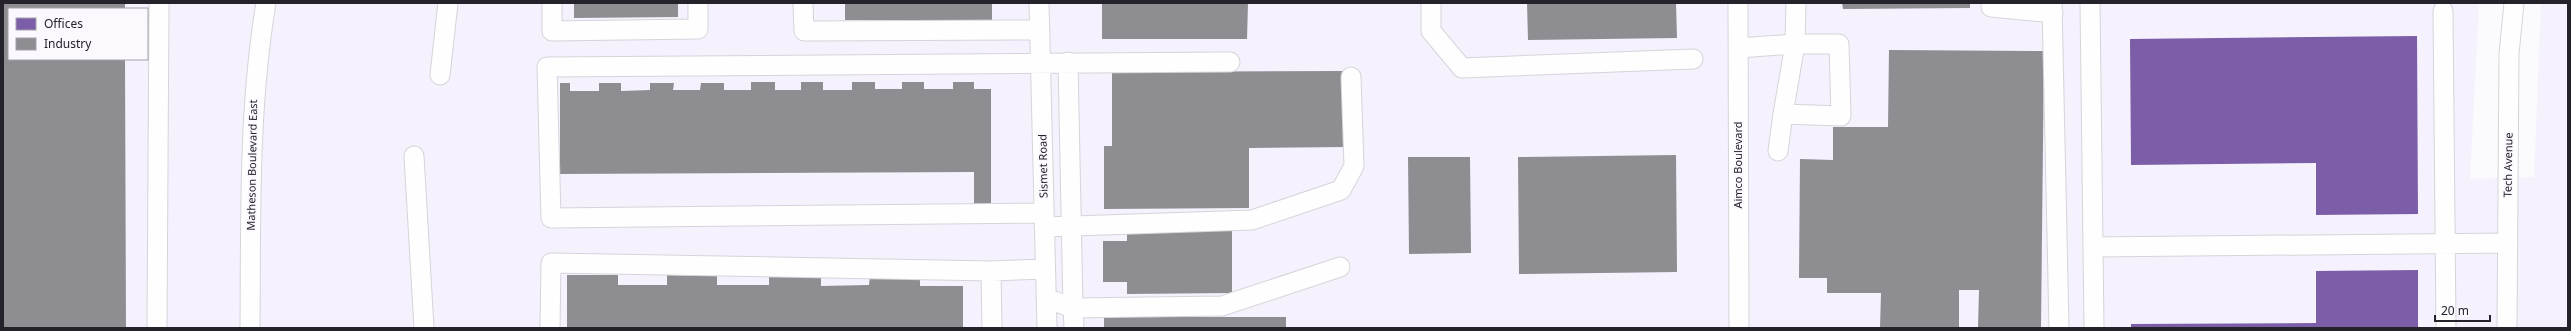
<svg xmlns="http://www.w3.org/2000/svg" width="2571" height="331" viewBox="0 0 2571 331" font-family="'Noto Sans',sans-serif">
<style>
.built{fill:#f5f1fd;fill-rule:evenodd}
.offices{fill:#7b5ea7}
.industry{fill:#8d8d92}
.lines{fill:none;stroke-linecap:round;stroke-linejoin:round}
.minor-casing{stroke:#d6d4d9;stroke-width:21}
.minor{stroke:#fefeff;stroke-width:19}
.labels{text-anchor:middle;stroke-width:4;stroke-linejoin:round;paint-order:stroke}
.street-label{font-size:11px;fill:#25222b;stroke:#fbf9fe}
</style>
<rect width="100%" height="100%" fill="#fbfafd"/>
<!-- built -->
<path class="built" d="M 3,3 L 2479,3 L 2470,179 L 2534,177 L 2541,5 L 2542,3 L 2568,3 L 2568,328 L 3,328 ZM 9,9 L 147,9 L 147,59 L 9,59 Z"/>
<!-- offices -->
<path class="offices" d="M 2417,36 L 2418,214 L 2316,215 L 2316,163 L 2131,165 L 2130,39 Z
M 2418,270 L 2418,328 L 2131,328 L 2131,324 L 2316,323 L 2316,271 Z"/>
<!-- industry -->
<path class="industry" d="M 3,3 L 125,3 L 125,9 L 9,9 L 9,59 L 125,59 L 126,328 L 3,328 Z
M 574,3 L 678,3 L 678,17 L 574,18 Z
M 845,3 L 992,3 L 992,20 L 845,20 Z
M 1102,3 L 1248,3 L 1247,39 L 1102,39 Z
M 1527,3 L 1676,3 L 1677,38 L 1528,40 Z
M 1842,3 L 1970,3 L 1970,8 L 1843,9 Z
M 1889,50 L 2044,51 L 2041,328 L 1978,328 L 1979,290 L 1959,290 L 1959,328 L 1880,328 L 1881,293 L 1827,293 L 1827,278 L 1799,278 L 1800,159 L 1833,160 L 1833,127 L 1888,127 Z
M 1345,71 L 1345,147 L 1249,148 L 1249,208 L 1104,209 L 1104,146 L 1112,146 L 1112,72 Z
M 751,82 L 775,82 L 775,90 L 801,90 L 801,82 L 823,82 L 823,90 L 852,90 L 852,82 L 875,82 L 875,89 L 902,89 L 902,82 L 924,82 L 924,89 L 953,89 L 953,82 L 974,82 L 974,89 L 991,89 L 991,205 L 974,205 L 974,172 L 560,174 L 560,83 L 570,83 L 570,91 L 599,91 L 599,83 L 621,83 L 621,91 L 650,90 L 650,83 L 674,83 L 673,90 L 700,90 L 701,83 L 724,83 L 724,90 L 751,90 Z
M 1676,155 L 1677,272 L 1519,274 L 1518,157 Z
M 1408,157 L 1470,157 L 1471,253 L 1409,254 Z
M 1127,231 L 1232,231 L 1232,293 L 1127,294 L 1127,282 L 1103,282 L 1103,241 L 1127,241 Z
M 567,275 L 618,275 L 618,285 L 667,285 L 667,275 L 717,276 L 717,285 L 769,285 L 769,276 L 821,276 L 821,286 L 869,285 L 870,276 L 920,276 L 920,286 L 963,286 L 963,328 L 567,328 Z
M 1104,317 L 1286,317 L 1286,328 L 1104,328 Z"/>
<g class="lines">
<!-- minor casing -->
<g class="minor-casing">
<path id="minor" d="M 552,3 L 552,31 L 698,29 L 698,3
M 803,3 L 804,31 L 1040,30
M 1039,3 L 1047,328
M 1431,3 L 1431,31 L 1462,68 L 1693,59
M 1738,3 L 1739,328
M 2052,3 L 2059,328
M 2090,3 L 2094,328
M 1991,7 L 2053,13
M 2443,11 L 2446,328
M 1795,44 L 1839,44 L 1841,116 L 1783,114 Z
M 1738,48 L 1795,44 L 1796,3
M 1068,62 L 1073,308 L 1222,306 L 1340,267
M 440,75 L 448,3
M 1778,151 L 1783,114
M 414,156 L 424,328
M 1044,213 L 551,218 L 547,67 L 1230,62
M 1044,227 L 1252,220 L 1341,190 L 1354,166 L 1351,77
M 2093,247 L 2508,243
M 991,271 L 992,328
M 1046,298 L 1073,308 L 1074,328
M 157,328 L 159,3
M 250,328 C 251,219 248,111 266,3
M 550,328 L 551,263 L 991,271 L 1045,269
M 2507,328 L 2509,54 L 2514,3"/>
</g>
<!-- minor -->
<use href="#minor" class="minor"/>
</g>
<g class="labels">
<!-- street labels -->
<g class="street-label">
<text transform="translate(252 165) rotate(-89)" y="4">Matheson Boulevard East</text>
<text transform="translate(1738 165) rotate(-90)" y="4">Aimco Boulevard</text>
<text transform="translate(2508 165) rotate(-89)" y="4">Tech Avenue</text>
<text transform="translate(1043 166) rotate(-91)" y="4">Sismet Road</text>
</g>
</g>
<!-- border -->
<rect width="2571" height="331" fill="none" stroke="#25222b" stroke-width="8"/>
<!-- legend -->
<rect x="8" y="8" width="140" height="52" fill="#fbf9fe" stroke="#a5a3aa"/>
<rect x="16" y="18" width="20" height="12" fill="#7b5ea7" stroke="#a5a3aa"/>
<text x="44" y="28" font-size="12" fill="#25222b">Offices</text>
<rect x="16" y="38" width="20" height="12" fill="#8d8d92" stroke="#a5a3aa"/>
<text x="44" y="48" font-size="12" fill="#25222b">Industry</text>
<!-- scale -->
<path d="M2435 315v6h55v-6" fill="none" stroke="#25222b" stroke-width="2"/>
<text x="2441" y="315" font-size="12" fill="#25222b" stroke="#fbf9fe" stroke-width="3" paint-order="stroke">20 m</text>
</svg>
